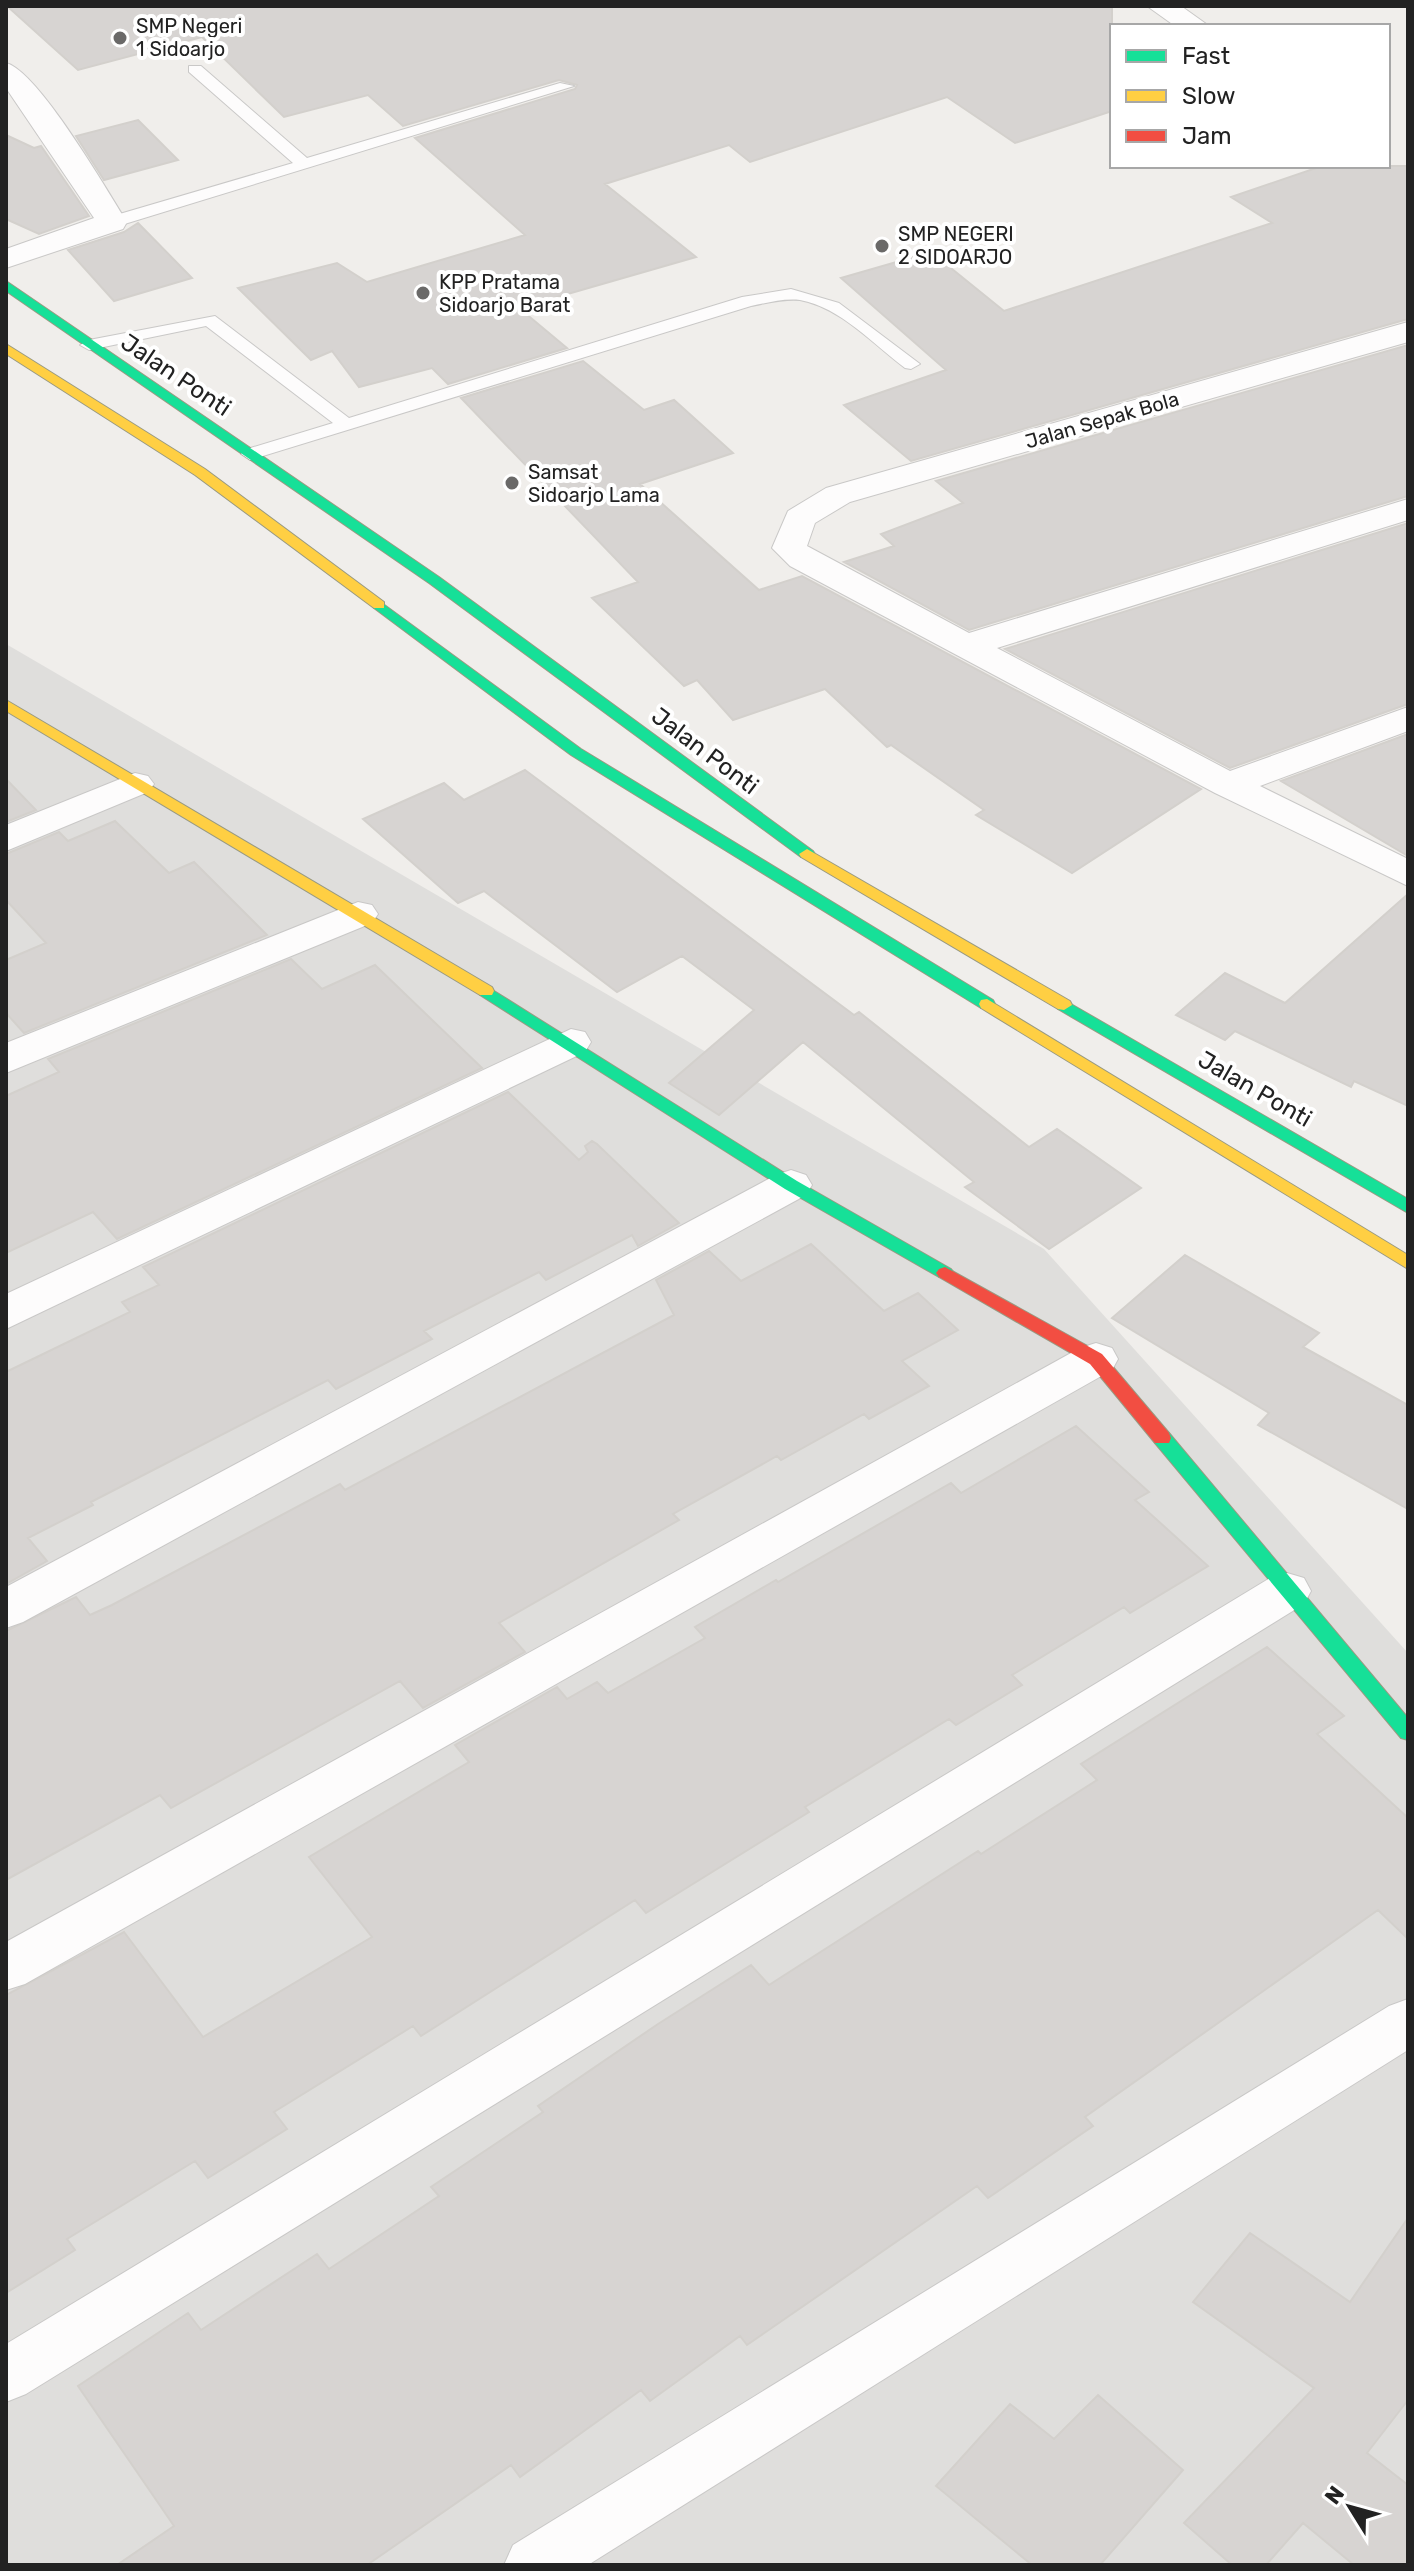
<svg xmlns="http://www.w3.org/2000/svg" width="1414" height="2571" viewBox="0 0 1414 2571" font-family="Rubik,sans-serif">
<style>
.residential{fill:#dfdedc}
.building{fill:#d7d4d2;stroke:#d3d0cc;stroke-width:2}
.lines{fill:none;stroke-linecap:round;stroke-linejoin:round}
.lane-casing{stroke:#c9c8c7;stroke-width:2}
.street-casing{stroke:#c9c8c7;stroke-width:2}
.fast-casing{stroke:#999a82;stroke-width:2}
.slow-casing{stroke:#999a82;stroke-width:2}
.jam-casing{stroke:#999a82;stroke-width:2}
.lane{fill:#fdfcfc;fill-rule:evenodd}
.street{fill:#fdfcfc;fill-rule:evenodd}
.fast{fill:#16e098;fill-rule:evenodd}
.slow{fill:#ffcf43;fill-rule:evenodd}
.jam{fill:#f24e42;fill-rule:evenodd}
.poi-dot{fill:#6a6968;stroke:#fff;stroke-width:3}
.labels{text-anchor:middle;stroke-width:8;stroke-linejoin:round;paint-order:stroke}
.far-poi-label{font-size:20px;fill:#222;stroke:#fff;text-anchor:start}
.far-street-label{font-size:20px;fill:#222;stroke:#fff}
.street-label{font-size:24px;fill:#222;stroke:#fff}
</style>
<rect width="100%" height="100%" fill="#f0eeeb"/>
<!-- residential -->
<path class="residential" d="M 6,644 L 1044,1249 L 1408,1653 L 1408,2565 L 6,2565 Z"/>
<!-- building -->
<path class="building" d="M 7,6 L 1112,6 L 1112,111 L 1015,143 L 947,97 L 750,162 L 729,145 L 605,184 L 696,257 L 519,308 L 567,348 L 448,384 L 432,368 L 359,387 L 332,351 L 311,360 L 238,288 L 337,263 L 367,282 L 525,235 L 415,138 L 575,89 L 577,85 L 559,80 L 403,126 L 368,95 L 284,117 L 202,37 L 78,70 Z
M 138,120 L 178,160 L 104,180 L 76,136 Z
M 6,135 L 34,148 L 41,146 L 89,216 L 39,234 L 6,219 Z
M 1322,166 L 1408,166 L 1408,319 L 911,461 L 844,405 L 946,370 L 841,278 L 931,252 L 1004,311 L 1272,223 L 1231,197 Z
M 138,223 L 192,278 L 114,301 L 68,250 L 124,232 Z
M 1408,345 L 1408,496 L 969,630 L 844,562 L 894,546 L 881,534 L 963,503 L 936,481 Z
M 583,361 L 644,410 L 674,400 L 733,453 L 640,484 L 759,590 L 802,576 L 1201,789 L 1072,873 L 976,815 L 984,810 L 891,745 L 887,747 L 825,689 L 733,720 L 697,680 L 684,686 L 592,598 L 638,582 L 461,398 Z
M 1408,523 L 1408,704 L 1230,768 L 1005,649 Z
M 1408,734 L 1408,856 L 1281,781 Z
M 525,770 L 854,1015 L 859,1012 L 1029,1147 L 1057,1129 L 1141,1188 L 1049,1249 L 965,1187 L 974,1182 L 803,1042 L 719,1115 L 669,1083 L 754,1010 L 682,956 L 617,992 L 484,891 L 458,903 L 363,819 L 444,783 L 464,800 Z
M 6,779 L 36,810 L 6,822 Z
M 115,821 L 169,873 L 194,862 L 267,935 L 24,1033 L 6,1013 L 6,960 L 46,943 L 6,900 L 6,854 L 59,832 L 68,841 Z
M 1408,894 L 1408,1106 L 1354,1081 L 1351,1087 L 1235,1031 L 1225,1040 L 1176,1015 L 1225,973 L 1285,1003 Z
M 291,959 L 322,989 L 375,965 L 482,1068 L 117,1239 L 93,1212 L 6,1253 L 6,1096 L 59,1072 L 48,1059 Z
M 508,1092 L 579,1160 L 588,1152 L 585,1146 L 592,1141 L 597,1144 L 679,1223 L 638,1246 L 632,1235 L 546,1280 L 539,1272 L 424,1331 L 432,1339 L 336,1389 L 328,1380 L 91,1502 L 93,1505 L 28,1538 L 47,1561 L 6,1584 L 6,1372 L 130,1312 L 122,1302 L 159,1285 L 143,1267 Z
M 811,1244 L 884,1311 L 918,1293 L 958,1330 L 902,1361 L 929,1386 L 869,1419 L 864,1414 L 781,1460 L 777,1456 L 673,1514 L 679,1520 L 499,1623 L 525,1652 L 423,1708 L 400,1681 L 171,1808 L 160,1795 L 6,1880 L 6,1631 L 76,1597 L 90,1615 L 112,1605 L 340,1484 L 345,1490 L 674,1315 L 656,1280 L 709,1251 L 741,1281 Z
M 1185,1255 L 1319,1333 L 1303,1347 L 1408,1405 L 1408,1509 L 1258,1425 L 1269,1413 L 1112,1318 Z
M 1076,1426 L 1149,1492 L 1135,1500 L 1208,1566 L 1130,1613 L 1124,1607 L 1012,1675 L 1022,1685 L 956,1725 L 949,1719 L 805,1807 L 809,1812 L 646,1913 L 635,1900 L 421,2036 L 413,2026 L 274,2112 L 287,2129 L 208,2178 L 195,2161 L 67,2239 L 75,2250 L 6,2293 L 6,1995 L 124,1932 L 203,2037 L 372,1937 L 309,1857 L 469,1762 L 455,1745 L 557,1687 L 567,1699 L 597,1682 L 608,1693 L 705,1638 L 695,1627 L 776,1580 L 778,1582 L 951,1483 L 961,1493 Z
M 1267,1647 L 1344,1716 L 1317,1734 L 1408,1818 L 1408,1939 L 1378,1910 L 1085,2117 L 1093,2126 L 988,2198 L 977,2186 L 747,2345 L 740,2336 L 650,2401 L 641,2390 L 520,2477 L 511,2465 L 367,2565 L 117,2565 L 174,2526 L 78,2386 L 188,2313 L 201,2330 L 317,2254 L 329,2269 L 439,2196 L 431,2187 L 543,2112 L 538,2106 L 658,2024 L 751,1965 L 769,1985 L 978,1851 L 981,1854 L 1097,1780 L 1081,1764 Z
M 1408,2218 L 1408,2400 L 1367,2453 L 1408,2485 L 1408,2565 L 1354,2565 L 1303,2523 L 1266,2565 L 1232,2565 L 1184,2523 L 1314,2388 L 1193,2302 L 1250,2233 L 1350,2302 Z
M 1098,2395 L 1183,2470 L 1100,2565 L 1032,2565 L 936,2486 L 1010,2404 L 1054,2439 Z"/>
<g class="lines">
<!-- lane casing -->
<g class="lane-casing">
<path id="lane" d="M 189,66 L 201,66 L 307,158 L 560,83 L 574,86 L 118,226 L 106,226 L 106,218 L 293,163 L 189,72 Z
M 791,289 L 839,303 L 920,364 L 911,369 L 905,368 C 874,345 840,307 800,300 C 784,298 767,303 751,306 L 250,460 L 241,454 L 244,450 L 333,423 L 206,326 L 89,350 L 80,345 L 89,340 L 215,316 L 349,418 L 742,297 Z"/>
</g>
<!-- street casing -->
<g class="street-casing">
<path id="street" d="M 1147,6 L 1181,6 L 1209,26 L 1175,26 Z
M 6,63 C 38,71 106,189 127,222 L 123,229 L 6,268 L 6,249 L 94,218 L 6,88 Z
M 1408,322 L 1408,342 L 850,502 L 815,523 L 807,546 L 969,633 L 1408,499 L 1408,520 L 997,648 L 1230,771 L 1408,707 L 1408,731 L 1260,786 L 1408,859 L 1408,886 L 1215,793 L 790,566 L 772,548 L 788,511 L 826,488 Z
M 135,773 L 148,776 L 154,784 L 148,792 L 6,851 L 6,825 Z
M 358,902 L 372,905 L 378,914 L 372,923 L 6,1073 L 6,1043 Z
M 571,1029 L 585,1032 L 591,1042 L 585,1052 L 6,1329 L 6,1294 Z
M 791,1170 L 806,1175 L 812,1185 L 806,1195 L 23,1622 L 6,1628 L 6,1587 L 776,1175 Z
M 1096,1343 L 1112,1348 L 1118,1359 L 1112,1370 L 25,1984 L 6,1990 L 6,1942 L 1080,1348 Z
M 1287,1573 L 1304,1578 L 1311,1591 L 1304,1604 L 26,2394 L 6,2402 L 6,2344 L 1270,1578 Z
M 1408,1999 L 1408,2050 L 588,2565 L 504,2565 L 513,2545 L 1389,2006 Z"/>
</g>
<!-- fast casing -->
<g class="fast-casing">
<path id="fast" d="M 6,281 L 439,577 L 813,851 L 815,854 L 813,857 L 801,857 L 429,583 L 6,291 Z
M 379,601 L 581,749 L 993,1000 L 995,1004 L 993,1008 L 981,1008 L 571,755 L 374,608 L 372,605 Z
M 486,986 L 797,1181 L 951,1269 L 954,1273 L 951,1277 L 939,1277 L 785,1189 L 480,995 L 478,991 Z
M 1064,1000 L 1408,1199 L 1408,1213 L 1058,1009 L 1056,1005 Z
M 1162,1431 L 1169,1433 L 1408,1718 L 1408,1740 L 1401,1738 L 1155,1443 L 1153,1438 L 1155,1433 Z"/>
</g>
<!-- slow casing -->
<g class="slow-casing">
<path id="slow" d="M 6,344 L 205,469 L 384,602 L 384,608 L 374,608 L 195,475 L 6,354 Z
M 6,700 L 492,987 L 494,991 L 492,995 L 480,995 L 6,711 Z
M 807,849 L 1070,1001 L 1072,1005 L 1064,1010 L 1058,1009 L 801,857 L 799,854 Z
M 987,999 L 1408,1255 L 1408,1269 L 981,1008 L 979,1004 L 981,1000 Z"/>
</g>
<!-- jam casing -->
<g class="jam-casing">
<path id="jam" d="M 945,1267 L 1102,1354 L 1169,1433 L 1171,1438 L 1169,1443 L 1155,1443 L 1090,1364 L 939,1277 L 936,1273 L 939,1269 Z"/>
</g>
<!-- lane -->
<use href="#lane" class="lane"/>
<!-- street -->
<use href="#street" class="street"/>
<!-- fast -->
<use href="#fast" class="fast"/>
<!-- slow -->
<use href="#slow" class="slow"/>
<!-- jam -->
<use href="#jam" class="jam"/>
</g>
<!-- markers -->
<g class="poi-dot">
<circle cx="120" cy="38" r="8"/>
<circle cx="882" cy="246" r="8"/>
<circle cx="423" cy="293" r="8"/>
<circle cx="512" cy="483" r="8"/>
</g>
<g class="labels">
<!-- far-poi labels -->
<g class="far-poi-label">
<text x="136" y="33">SMP Negeri<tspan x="136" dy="23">1 Sidoarjo</tspan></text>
<text x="898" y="241">SMP NEGERI<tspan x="898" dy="23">2 SIDOARJO</tspan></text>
<text x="439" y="289">KPP Pratama<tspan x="439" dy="23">Sidoarjo Barat</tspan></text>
<text x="528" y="479">Samsat<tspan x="528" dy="23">Sidoarjo Lama</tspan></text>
</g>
<!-- far-street labels -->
<g class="far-street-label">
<text transform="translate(1102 420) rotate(-16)" y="7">Jalan Sepak Bola</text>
</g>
<!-- street labels -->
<g class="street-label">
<text transform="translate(176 375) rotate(34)" y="8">Jalan Ponti</text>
<text transform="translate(705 751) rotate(37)" y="8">Jalan Ponti</text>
<text transform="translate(1255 1089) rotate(30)" y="8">Jalan Ponti</text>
</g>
</g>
<!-- border -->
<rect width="1414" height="2571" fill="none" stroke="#222222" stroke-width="16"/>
<!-- legend -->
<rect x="1110" y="24" width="280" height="144" fill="#ffffff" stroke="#a7a7a7" stroke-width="2"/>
<rect x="1126" y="50" width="40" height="12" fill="#16e098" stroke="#a7a7a7" stroke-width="2"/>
<text x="1182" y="64" font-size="24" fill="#222222">Fast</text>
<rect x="1126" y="90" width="40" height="12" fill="#ffcf43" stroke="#a7a7a7" stroke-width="2"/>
<text x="1182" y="104" font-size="24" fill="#222222">Slow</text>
<rect x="1126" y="130" width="40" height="12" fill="#f24e42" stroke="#a7a7a7" stroke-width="2"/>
<text x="1182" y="144" font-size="24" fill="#222222">Jam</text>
<!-- north arrow -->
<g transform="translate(1350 2507) rotate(307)" stroke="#ffffff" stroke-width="6" paint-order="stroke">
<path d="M0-6L14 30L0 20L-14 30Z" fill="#222222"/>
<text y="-12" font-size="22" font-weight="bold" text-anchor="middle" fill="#222222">N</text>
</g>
</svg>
